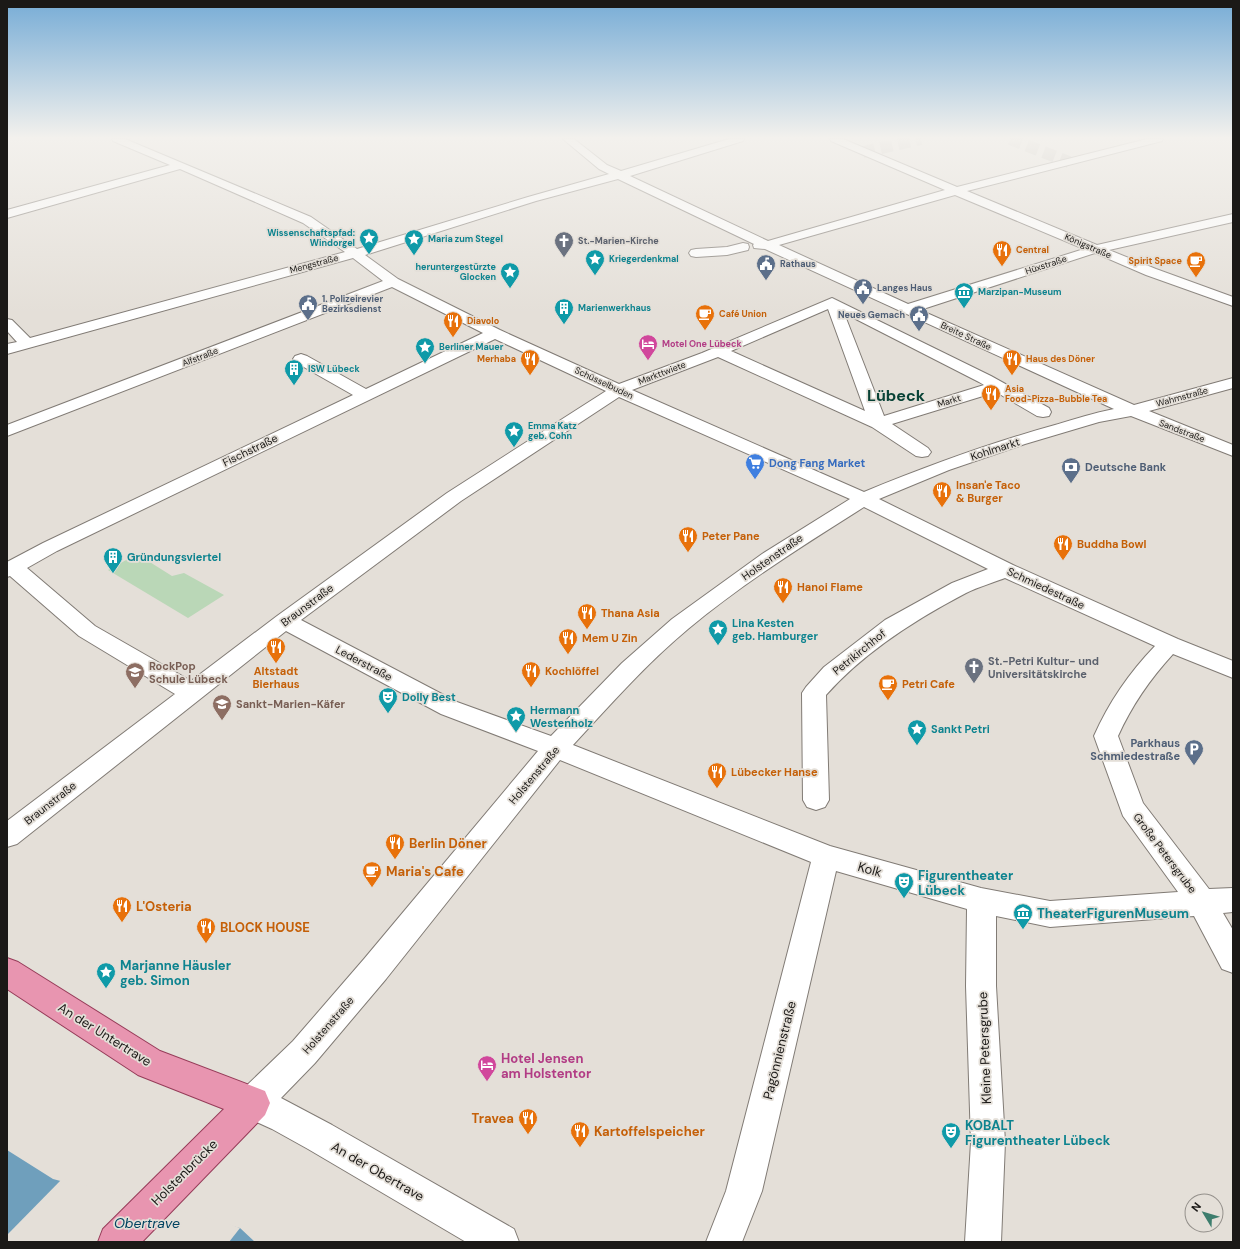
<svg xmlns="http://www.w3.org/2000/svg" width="1240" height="1249" viewBox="0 0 1240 1249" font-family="'DM Sans',sans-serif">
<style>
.green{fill:#bad7b7}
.water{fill:#6f9fbc}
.pier{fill:#e4dfd8}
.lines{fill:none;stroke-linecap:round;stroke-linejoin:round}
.minor-tunnel{stroke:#bcb7b1;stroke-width:12;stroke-dasharray:12 6;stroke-linecap:butt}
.minor-casing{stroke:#817b75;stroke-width:2}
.major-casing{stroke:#963c59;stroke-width:2}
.minor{fill:#fff;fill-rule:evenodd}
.major{fill:#e895b0;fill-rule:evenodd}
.labels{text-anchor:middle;stroke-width:3.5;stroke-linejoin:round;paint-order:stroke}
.far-culture-label{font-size:9px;font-weight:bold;fill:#0d838f;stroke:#e4dfd8;text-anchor:start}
.far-worship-label{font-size:9px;font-weight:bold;fill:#5b616d;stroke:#e4dfd8;text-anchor:start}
.far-street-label{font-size:9px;fill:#1b1917;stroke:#e4dfd8}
.far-food-label{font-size:9px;font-weight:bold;fill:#c56008;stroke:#e4dfd8;text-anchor:start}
.far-service-label{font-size:9px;font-weight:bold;fill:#4e5e75;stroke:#e4dfd8;text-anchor:start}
.far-hotel-label{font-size:9px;font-weight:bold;fill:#b23c85;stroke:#e4dfd8;text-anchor:start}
.street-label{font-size:11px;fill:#1b1917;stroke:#e4dfd8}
.shop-label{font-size:11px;font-weight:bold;fill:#366cbe;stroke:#e4dfd8;text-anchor:start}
.service-label{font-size:11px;font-weight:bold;fill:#4e5e75;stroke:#e4dfd8;text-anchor:start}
.food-label{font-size:11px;font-weight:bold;fill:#c56008;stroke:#e4dfd8;text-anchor:start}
.culture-label{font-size:11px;font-weight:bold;fill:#0d838f;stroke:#e4dfd8;text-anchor:start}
.worship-label{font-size:11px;font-weight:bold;fill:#5b616d;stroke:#e4dfd8;text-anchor:start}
.education-label{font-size:11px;font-weight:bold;fill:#785e54;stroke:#e4dfd8;text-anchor:start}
.near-food-label{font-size:13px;font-weight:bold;fill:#c56008;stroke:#e4dfd8;text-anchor:start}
.near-street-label{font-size:13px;fill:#1b1917;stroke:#e4dfd8}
.near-culture-label{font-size:13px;font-weight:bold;fill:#0d838f;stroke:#e4dfd8;text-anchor:start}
.near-hotel-label{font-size:13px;font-weight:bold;fill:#b23c85;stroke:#e4dfd8;text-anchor:start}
.near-water-label{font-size:14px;font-style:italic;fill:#004260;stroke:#e4dfd8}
.far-town-label{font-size:16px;font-weight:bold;fill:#084236;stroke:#e4dfd8}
</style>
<rect width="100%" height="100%" fill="#e4dfd8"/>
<!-- green -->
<path class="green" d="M 137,554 L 172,576 L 184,573 L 224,595 L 188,618 L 108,570 Z"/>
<!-- water -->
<path class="water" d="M 7,1150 L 53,1179 L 240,1228 L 255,1242 L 7,1242 Z"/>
<!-- pier -->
<path class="pier" d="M 62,1179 L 229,1224 L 240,1228 L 229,1242 L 7,1242 L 7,1235 Z"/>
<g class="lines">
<!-- minor-tunnel -->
<path class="minor-tunnel" d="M 1010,139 L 1069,162
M 863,152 L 921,139"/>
<!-- minor casing -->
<g class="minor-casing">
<path id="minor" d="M 112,139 L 125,139 L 311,217 L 357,249 L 528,197 L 609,174 L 599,169 L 563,139 L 574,139 L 607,165 L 621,171 L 729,139 L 744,139 L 743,141 L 630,176 L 768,241 L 945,190 L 831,141 L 830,139 L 843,139 L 957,187 L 1147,139 L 1163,139 L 1162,141 L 967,191 L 1097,245 L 1233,214 L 1233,222 L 1109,250 L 1156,269 L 1233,297 L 1233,306 L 1146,275 L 1095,253 L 920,310 L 1134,405 L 1233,378 L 1233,388 L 1149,411 L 1233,445 L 1233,456 L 1131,416 L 1099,422 L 1025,444 L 949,470 L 879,499 L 1013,565 L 1178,639 L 1233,661 L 1233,678 L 1173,654 C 1150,679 1132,705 1118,736 L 1143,803 L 1209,889 L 1233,888 L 1233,912 L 1223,913 L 1233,930 L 1233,973 L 1222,969 L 1194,916 L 1050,927 L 996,916 L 996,986 L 1005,1142 L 1001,1242 L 965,1242 L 971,1142 L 966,986 L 967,909 L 836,871 L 762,1191 L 742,1242 L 706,1242 L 726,1191 L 811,862 L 560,760 L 386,979 L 315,1063 L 281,1098 L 332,1125 L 514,1229 L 519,1242 L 466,1242 L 308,1149 L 272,1129 L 241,1115 L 236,1103 L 241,1091 L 293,1041 L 364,959 L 538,751 L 441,714 L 286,631 L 17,844 L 7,847 L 7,821 L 175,694 L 79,636 L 10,576 L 7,577 L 7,562 L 43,543 L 353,395 L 295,362 L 293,359 L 295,356 L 301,354 L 307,356 L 366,389 L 483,333 L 392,287 L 7,436 L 7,425 L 383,281 L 353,258 L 7,354 L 7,344 L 17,342 L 7,331 L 7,319 L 12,320 L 30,338 L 345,252 L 303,223 L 180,169 L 7,218 L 7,210 L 170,165 L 113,141 ZM 618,179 L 754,244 L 753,245 L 754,248 L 765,249 L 1114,409 C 1094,413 1075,419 1055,425 C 990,443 927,466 864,492 L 632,390 L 718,357 L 872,427 L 916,456 L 922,457 L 928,456 L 931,452 L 928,448 L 892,424 L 996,392 L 1037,416 L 1043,417 L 1049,416 L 1051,412 L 1049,408 L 991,376 L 832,298 L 702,353 L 619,384 L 500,330 L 398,279 L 365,255 L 536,201 ZM 955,195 L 1084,249 L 908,304 L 779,245 ZM 828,309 L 865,411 L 731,351 ZM 844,313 L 979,382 L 984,385 L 884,416 ZM 495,339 L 606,391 L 447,493 L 277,616 L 191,681 L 95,626 L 27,568 L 57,551 ZM 619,397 L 850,499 L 762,554 L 672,619 L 622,663 L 551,736 L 457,702 L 301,620 L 461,501 ZM 864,507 L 988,569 L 952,583 L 885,620 L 824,667 L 806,687 L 802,693 L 803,800 L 807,807 L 816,810 L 825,807 L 829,800 L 826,695 C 863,653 916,619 966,593 C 978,587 992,583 1005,578 L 1155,646 C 1129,673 1109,702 1094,736 L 1123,816 L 1178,892 L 1050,901 L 981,888 L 830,846 L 573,745 C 610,705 646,664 688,629 C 743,583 804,545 864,507 Z
M 743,243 L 748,244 L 749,247 L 748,250 L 727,255 L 696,257 L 691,256 L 689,253 L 691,250 L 696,249 L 727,247 Z"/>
</g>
<!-- major casing -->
<g class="major-casing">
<path id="major" d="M 7,958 L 18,962 L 160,1051 L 265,1091 L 270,1103 L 265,1115 L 142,1242 L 98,1242 L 103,1229 L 224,1109 L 138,1075 L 7,989 Z"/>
</g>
<!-- minor -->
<use href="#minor" class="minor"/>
<!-- major -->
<use href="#major" class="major"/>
</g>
<!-- sky -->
<linearGradient id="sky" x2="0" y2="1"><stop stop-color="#77acd6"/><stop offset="0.44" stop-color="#f3f1ed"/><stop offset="1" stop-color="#f3f1ed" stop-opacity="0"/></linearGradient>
<rect width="1240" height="313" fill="url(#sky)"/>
<!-- icons -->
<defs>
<g id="sight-pin" transform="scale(1)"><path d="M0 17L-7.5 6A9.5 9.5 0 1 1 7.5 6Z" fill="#0f9aa8" stroke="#e4dfd8"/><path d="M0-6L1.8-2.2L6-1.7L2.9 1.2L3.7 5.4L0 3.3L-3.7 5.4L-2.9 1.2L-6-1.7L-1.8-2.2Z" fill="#fff"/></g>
<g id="church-pin" transform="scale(1)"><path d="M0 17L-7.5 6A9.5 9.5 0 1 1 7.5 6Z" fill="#6b7280" stroke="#e4dfd8"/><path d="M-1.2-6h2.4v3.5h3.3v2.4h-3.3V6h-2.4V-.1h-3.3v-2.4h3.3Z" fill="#fff"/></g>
<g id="restaurant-pin" transform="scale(1)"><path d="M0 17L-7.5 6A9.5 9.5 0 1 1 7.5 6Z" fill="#e8710a" stroke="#e4dfd8"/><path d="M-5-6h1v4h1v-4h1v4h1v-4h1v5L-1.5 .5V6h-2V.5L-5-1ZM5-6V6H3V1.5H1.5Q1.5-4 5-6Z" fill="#fff"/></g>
<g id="cafe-pin" transform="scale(1)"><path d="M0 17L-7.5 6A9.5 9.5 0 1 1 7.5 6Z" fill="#e8710a" stroke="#e4dfd8"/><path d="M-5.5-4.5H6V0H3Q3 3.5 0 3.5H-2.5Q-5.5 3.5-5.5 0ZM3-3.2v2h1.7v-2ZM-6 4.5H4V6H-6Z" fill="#fff"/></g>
<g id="civic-pin" transform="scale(1)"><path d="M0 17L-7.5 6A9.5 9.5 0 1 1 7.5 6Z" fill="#5c6f8a" stroke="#e4dfd8"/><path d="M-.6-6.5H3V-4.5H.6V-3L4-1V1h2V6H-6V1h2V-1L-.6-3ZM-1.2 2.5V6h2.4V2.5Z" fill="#fff"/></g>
<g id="museum-pin" transform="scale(1)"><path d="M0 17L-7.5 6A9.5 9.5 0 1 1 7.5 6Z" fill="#0f9aa8" stroke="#e4dfd8"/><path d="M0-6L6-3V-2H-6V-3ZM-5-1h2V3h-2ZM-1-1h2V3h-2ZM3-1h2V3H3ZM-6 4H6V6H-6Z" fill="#fff"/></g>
<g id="building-pin" transform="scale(1)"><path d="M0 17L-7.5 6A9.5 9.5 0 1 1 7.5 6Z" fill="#0f9aa8" stroke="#e4dfd8"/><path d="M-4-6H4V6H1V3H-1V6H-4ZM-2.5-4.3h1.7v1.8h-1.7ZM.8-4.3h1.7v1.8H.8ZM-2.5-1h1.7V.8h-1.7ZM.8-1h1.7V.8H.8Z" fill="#fff"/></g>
<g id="hotel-pin" transform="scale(1)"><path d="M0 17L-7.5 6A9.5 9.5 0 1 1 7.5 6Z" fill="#d1479c" stroke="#e4dfd8"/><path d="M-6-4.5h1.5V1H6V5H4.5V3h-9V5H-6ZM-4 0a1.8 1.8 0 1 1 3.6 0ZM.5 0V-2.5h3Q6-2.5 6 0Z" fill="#fff"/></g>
<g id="supermarket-pin" transform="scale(1)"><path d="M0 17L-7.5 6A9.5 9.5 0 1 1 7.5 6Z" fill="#3f7fe0" stroke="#e4dfd8"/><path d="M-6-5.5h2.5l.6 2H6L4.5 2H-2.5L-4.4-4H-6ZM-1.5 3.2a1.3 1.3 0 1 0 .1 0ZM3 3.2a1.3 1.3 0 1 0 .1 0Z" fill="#fff"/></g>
<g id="bank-pin" transform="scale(1)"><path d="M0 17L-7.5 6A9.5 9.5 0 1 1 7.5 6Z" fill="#5c6f8a" stroke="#e4dfd8"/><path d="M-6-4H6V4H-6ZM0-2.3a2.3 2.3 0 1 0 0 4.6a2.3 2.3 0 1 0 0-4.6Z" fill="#fff"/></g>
<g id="school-pin" transform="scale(1)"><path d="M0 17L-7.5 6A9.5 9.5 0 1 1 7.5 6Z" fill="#8d6e63" stroke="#e4dfd8"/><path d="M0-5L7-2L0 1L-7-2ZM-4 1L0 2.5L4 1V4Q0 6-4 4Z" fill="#fff"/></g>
<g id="theatre-pin" transform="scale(1)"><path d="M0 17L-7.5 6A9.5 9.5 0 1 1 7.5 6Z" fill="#0f9aa8" stroke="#e4dfd8"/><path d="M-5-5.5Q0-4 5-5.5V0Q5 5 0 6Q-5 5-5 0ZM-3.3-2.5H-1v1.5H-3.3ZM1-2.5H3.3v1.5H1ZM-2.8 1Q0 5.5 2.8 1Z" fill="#fff"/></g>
<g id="parking-pin" transform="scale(1)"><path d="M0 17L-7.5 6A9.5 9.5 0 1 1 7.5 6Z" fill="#5c6f8a" stroke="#e4dfd8"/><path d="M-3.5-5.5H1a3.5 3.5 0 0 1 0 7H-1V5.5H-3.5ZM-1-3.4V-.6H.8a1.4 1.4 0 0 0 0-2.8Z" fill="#fff"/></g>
</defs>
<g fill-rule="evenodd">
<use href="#sight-pin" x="369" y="238"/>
<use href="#sight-pin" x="414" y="239"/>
<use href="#church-pin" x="564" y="241"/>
<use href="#restaurant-pin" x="1002" y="250"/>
<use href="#sight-pin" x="595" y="259"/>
<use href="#cafe-pin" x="1196" y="261"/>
<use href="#civic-pin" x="766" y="264"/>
<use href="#sight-pin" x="510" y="272"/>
<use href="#civic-pin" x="863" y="288"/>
<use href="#museum-pin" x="964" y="292"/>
<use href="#civic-pin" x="308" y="304"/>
<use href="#building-pin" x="564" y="308"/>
<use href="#cafe-pin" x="705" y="314"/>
<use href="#civic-pin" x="919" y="315"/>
<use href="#restaurant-pin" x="453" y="321"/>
<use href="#hotel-pin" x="648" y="344"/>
<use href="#sight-pin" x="425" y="347"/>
<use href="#restaurant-pin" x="530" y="359"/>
<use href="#restaurant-pin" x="1012" y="359"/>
<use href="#building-pin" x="294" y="369"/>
<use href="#restaurant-pin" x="991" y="394"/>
<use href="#sight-pin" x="514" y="431"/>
<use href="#supermarket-pin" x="755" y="463"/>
<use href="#bank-pin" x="1071" y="467"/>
<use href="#restaurant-pin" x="942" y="491"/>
<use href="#restaurant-pin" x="688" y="536"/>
<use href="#restaurant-pin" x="1063" y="544"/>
<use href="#building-pin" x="113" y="557"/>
<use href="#restaurant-pin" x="783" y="587"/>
<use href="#restaurant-pin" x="587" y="613"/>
<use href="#sight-pin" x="718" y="629"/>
<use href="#restaurant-pin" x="568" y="638"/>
<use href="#restaurant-pin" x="276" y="647"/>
<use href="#church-pin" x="974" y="667"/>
<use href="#restaurant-pin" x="531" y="671"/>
<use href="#school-pin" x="135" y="672"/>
<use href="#cafe-pin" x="888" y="684"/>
<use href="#theatre-pin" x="388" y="697"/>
<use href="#school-pin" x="222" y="704"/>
<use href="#sight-pin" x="516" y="716"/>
<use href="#sight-pin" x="917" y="729"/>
<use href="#parking-pin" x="1194" y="749"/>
<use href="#restaurant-pin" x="717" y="772"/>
<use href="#restaurant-pin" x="395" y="843"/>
<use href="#cafe-pin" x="372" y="871"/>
<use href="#theatre-pin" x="904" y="882"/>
<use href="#restaurant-pin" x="122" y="906"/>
<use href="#museum-pin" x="1023" y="913"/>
<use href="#restaurant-pin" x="206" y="927"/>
<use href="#sight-pin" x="106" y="972"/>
<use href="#hotel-pin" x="487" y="1065"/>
<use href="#restaurant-pin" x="528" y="1118"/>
<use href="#restaurant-pin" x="580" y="1131"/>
<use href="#theatre-pin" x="951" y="1132"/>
</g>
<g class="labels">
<!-- far-culture labels -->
<g class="far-culture-label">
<text x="355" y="236" text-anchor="end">Wissenschaftspfad:<tspan x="355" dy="10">Windorgel</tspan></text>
<text x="428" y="242">Maria zum Stegel</text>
<text x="609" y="262">Kriegerdenkmal</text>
<text x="496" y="270" text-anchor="end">heruntergestürzte<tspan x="496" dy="10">Glocken</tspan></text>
<text x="978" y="295">Marzipan-Museum</text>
<text x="578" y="311">Marienwerkhaus</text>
<text x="439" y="350">Berliner Mauer</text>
<text x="308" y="372">ISW Lübeck</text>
<text x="528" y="429">Emma Katz<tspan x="528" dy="10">geb. Cohn</tspan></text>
</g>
<!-- far-worship labels -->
<g class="far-worship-label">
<text x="578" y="244">St.-Marien-Kirche</text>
</g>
<!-- far-street labels -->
<g class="far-street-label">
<text transform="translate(1088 246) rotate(23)" y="3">Königstraße</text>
<text transform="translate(314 264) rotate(-15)" y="3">Mengstraße</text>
<text transform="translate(1046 265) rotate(-18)" y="3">Hüxstraße</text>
<text transform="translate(966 336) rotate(25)" y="3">Breite Straße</text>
<text transform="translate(200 357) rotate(-21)" y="3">Alfstraße</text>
<text transform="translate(662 373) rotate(-21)" y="3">Markttwiete</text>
<text transform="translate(604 383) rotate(25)" y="3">Schüsselbuden</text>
<text transform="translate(1182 397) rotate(-15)" y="3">Wahmstraße</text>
<text transform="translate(949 401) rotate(-17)" y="3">Markt</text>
<text transform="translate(1182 431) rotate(21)" y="3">Sandstraße</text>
</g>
<!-- far-food labels -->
<g class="far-food-label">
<text x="1016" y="253">Central</text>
<text x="1182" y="264" text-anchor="end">Spirit Space</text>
<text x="719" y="317">Café Union</text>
<text x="467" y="324">Diavolo</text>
<text x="516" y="362" text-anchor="end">Merhaba</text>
<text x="1026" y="362">Haus des Döner</text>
<text x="1005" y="392">Asia<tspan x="1005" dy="10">Food-Pizza-Bubble Tea</tspan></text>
</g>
<!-- far-service labels -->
<g class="far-service-label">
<text x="780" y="267">Rathaus</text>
<text x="877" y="291">Langes Haus</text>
<text x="322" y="302">1. Polizeirevier<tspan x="322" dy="10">Bezirksdienst</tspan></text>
<text x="905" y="318" text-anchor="end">Neues Gemach</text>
</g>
<!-- far-hotel labels -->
<g class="far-hotel-label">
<text x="662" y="347">Motel One Lübeck</text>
</g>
<!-- street labels -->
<g class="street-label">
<text transform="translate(995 449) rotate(-18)" y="4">Kohlmarkt</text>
<text transform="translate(250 450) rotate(-26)" y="4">Fischstraße</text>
<text transform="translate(772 557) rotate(-35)" y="4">Holstenstraße</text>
<text transform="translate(1046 588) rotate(25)" y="4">Schmiedestraße</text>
<text transform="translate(307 605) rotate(-37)" y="4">Braunstraße</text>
<text transform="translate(859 652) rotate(-39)" y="4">Petrikirchhof</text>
<text transform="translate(364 663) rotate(28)" y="4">Lederstraße</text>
<text transform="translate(534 775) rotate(-50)" y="4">Holstenstraße</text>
<text transform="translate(50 803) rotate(-38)" y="4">Braunstraße</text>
<text transform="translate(1165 853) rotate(53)" y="4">Große Petersgrube</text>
<text transform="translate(328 1025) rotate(-49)" y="4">Holstenstraße</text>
</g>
<!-- shop labels -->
<g class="shop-label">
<text x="769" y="467">Dong Fang Market</text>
</g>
<!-- service labels -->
<g class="service-label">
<text x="1085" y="471">Deutsche Bank</text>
<text x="1180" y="747" text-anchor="end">Parkhaus<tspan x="1180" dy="13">Schmiedestraße</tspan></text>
</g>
<!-- food labels -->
<g class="food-label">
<text x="956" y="489">Insan'e Taco<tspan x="956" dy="13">&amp; Burger</tspan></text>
<text x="702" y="540">Peter Pane</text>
<text x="1077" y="548">Buddha Bowl</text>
<text x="797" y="591">Hanoi Flame</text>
<text x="601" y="617">Thana Asia</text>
<text x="582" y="642">Mem U Zin</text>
<text x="276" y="675" text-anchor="middle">Altstadt<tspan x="276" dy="13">Bierhaus</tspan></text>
<text x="545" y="675">Kochlöffel</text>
<text x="902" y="688">Petri Cafe</text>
<text x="731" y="776">Lübecker Hanse</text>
</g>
<!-- culture labels -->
<g class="culture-label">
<text x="127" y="561">Gründungsviertel</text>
<text x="732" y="627">Lina Kesten<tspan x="732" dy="13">geb. Hamburger</tspan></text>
<text x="402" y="701">Dolly Best</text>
<text x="530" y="714">Hermann<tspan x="530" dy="13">Westenholz</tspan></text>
<text x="931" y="733">Sankt Petri</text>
</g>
<!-- worship labels -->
<g class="worship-label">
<text x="988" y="665">St.-Petri Kultur- und<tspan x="988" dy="13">Universitätskirche</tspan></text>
</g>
<!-- education labels -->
<g class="education-label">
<text x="149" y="670">RockPop<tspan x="149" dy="13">Schule Lübeck</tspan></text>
<text x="236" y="708">Sankt-Marien-Käfer</text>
</g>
<!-- near-food labels -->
<g class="near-food-label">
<text x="409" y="848">Berlin Döner</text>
<text x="386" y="876">Maria's Cafe</text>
<text x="136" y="911">L'Osteria</text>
<text x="220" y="932">BLOCK HOUSE</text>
<text x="514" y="1123" text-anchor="end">Travea</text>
<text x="594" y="1136">Kartoffelspeicher</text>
</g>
<!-- near-street labels -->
<g class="near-street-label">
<text transform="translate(870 869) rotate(16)" y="5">Kolk</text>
<text transform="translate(105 1034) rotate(32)" y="5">An der Untertrave</text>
<text transform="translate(984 1048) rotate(-92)" y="5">Kleine Petersgrube</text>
<text transform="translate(779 1050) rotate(-76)" y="5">Pagönnienstraße</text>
<text transform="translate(378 1171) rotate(30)" y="5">An der Obertrave</text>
<text transform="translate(184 1172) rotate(-45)" y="5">Holstenbrücke</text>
</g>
<!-- near-culture labels -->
<g class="near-culture-label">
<text x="918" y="880">Figurentheater<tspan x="918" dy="15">Lübeck</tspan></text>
<text x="1037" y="918">TheaterFigurenMuseum</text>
<text x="120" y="970">Marjanne Häusler<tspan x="120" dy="15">geb. Simon</tspan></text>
<text x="965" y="1130">KOBALT<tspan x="965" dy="15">Figurentheater Lübeck</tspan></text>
</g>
<!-- near-hotel labels -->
<g class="near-hotel-label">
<text x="501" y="1063">Hotel Jensen<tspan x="501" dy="15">am Holstentor</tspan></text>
</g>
<!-- near-water labels -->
<g class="near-water-label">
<text x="147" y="1228">Obertrave</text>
</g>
<!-- far-town labels -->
<g class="far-town-label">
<text x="896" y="401">Lübeck</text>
</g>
</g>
<!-- border -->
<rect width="1240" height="1249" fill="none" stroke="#1b1917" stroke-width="16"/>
<!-- north arrow -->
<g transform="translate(1204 1213) rotate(308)"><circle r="19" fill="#e4dfd8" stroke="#94908b"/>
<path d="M0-3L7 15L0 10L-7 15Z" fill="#3d7d6d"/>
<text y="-6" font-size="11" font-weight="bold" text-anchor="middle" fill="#1b1917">N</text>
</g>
</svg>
